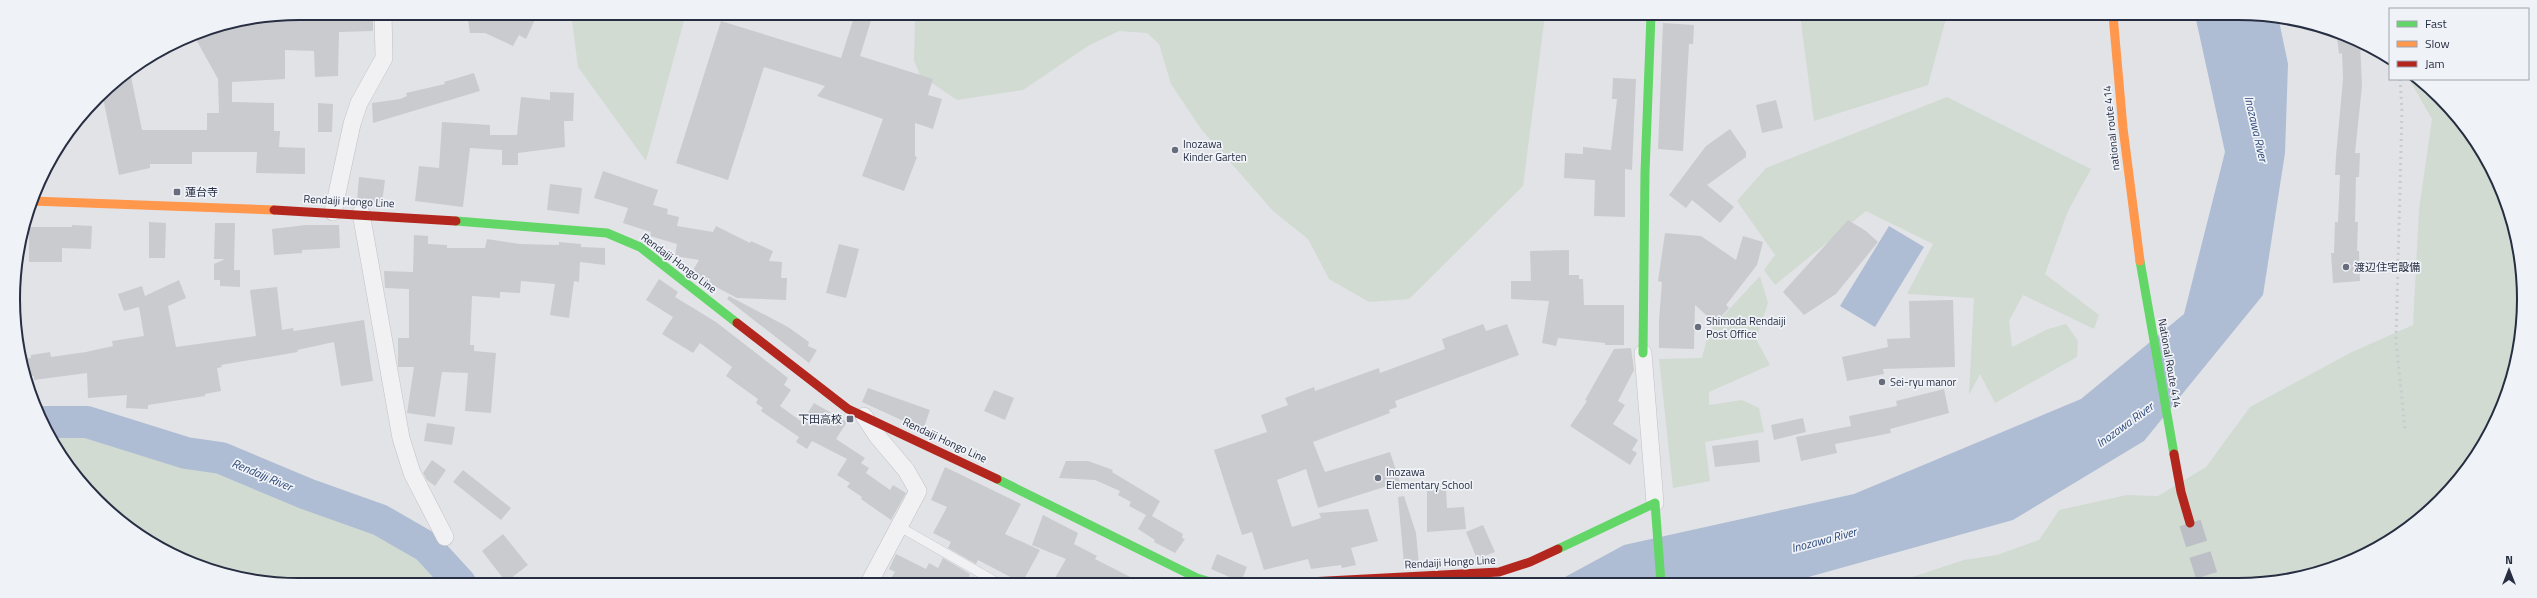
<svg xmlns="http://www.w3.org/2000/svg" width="2537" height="598" viewBox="0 0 2537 598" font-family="'Titillium Web','Noto Sans JP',sans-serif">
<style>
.green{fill:#d1dbd2}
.water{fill:#aebdd4}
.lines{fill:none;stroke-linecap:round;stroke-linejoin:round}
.river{stroke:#aebdd4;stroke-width:32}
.building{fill:#cacbcf}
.highway-tunnel{stroke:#bdbfc6;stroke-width:22;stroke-dasharray:22 11;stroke-linecap:butt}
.lane-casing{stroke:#c0c1c5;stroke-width:10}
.street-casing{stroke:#c0c1c5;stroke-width:18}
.lane{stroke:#f1f1f3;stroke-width:9}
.street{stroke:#f1f1f3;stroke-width:17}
.fast{stroke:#63d668;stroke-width:9}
.slow{stroke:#ff974d;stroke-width:9}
.jam{stroke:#b3261e;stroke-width:9}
.rail{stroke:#cacbce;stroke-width:3;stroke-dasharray:2 4;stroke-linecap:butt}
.poi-dot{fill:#686d7c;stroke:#eff2f7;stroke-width:1.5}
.labels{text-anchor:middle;stroke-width:3.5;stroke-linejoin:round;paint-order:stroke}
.street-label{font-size:11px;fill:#272e42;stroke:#eff2f7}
.poi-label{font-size:11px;fill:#272e42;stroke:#eff2f7;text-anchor:start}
.water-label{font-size:12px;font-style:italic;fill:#2e4979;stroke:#eff2f7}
.rim{fill:none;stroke:#272e42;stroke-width:2}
</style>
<rect width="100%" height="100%" fill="#e2e3e7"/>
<!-- green -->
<path class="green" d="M 571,13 L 686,13 L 646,161 L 578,67 Z
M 915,14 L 1545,15 L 1523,186 L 1409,299 L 1369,302 L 1329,279 L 1308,239 L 1273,211 L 1201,129 L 1171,84 L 1159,44 L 1147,33 L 1119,31 L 1088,46 L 1023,90 L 957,100 L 920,75 L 914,61 Z
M 1800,15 L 1947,15 L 1928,85 L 1814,121 Z
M 2409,79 L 2420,79 L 2427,84 L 2465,125 L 2495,173 L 2514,225 L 2523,281 L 2522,337 L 2494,426 L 2440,501 L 2364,556 L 2275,583 L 1894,583 L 1964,560 L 1997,555 L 2039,540 L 2059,510 L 2127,495 L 2158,496 L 2206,467 L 2250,407 L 2352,352 L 2413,325 L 2419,210 L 2432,119 Z
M 1947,97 L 2091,169 L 2068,211 L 2045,274 L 2099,315 L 2094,329 L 2023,295 L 2009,321 L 2012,347 L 2048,329 L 2066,324 L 2078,341 L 2077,357 L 1995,403 L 1980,374 L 1969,395 L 1974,298 L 1907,294 L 1933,244 L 1866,211 L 1775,285 L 1764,270 L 1775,255 L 1737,201 L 1766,168 Z
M 1760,276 L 1768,303 L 1756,339 L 1770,365 L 1709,392 L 1709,405 L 1742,400 L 1759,408 L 1764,432 L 1705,442 L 1710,481 L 1673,488 L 1659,359 L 1702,358 L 1709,331 Z
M 56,427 L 152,452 L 303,498 L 389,533 L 431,565 L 445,583 L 261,583 L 207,570 L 156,547 L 111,514 L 72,473 L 44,429 Z"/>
<!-- water -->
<path class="water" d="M 2195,15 L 2278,16 L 2288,64 L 2285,153 L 2263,295 L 2144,441 L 2013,520 L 1787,583 L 1554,583 L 1624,545 L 1854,494 L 2081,399 L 2184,314 L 2225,152 Z
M 1889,226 L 1924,247 L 1875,327 L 1840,306 Z"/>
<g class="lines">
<!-- river -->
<path class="river" d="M 41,422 L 87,422 L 186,453 L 221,458 L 307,494 L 380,520 L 427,547 L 460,583"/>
</g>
<!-- building -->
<path class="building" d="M 299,13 L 373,13 L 373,31 L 339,32 L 338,76 L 315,77 L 314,51 L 285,50 L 285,79 L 232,82 L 232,102 L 274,103 L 274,131 L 280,131 L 279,147 L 305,148 L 305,174 L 256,173 L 257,152 L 192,152 L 192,164 L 150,164 L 150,168 L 119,175 L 102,93 L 110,84 L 130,72 L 142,130 L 207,130 L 207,113 L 219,113 L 218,79 L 193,34 L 243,18 L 263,17 L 293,21 L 293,14 Z
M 467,13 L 538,13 L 526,39 L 519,35 L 513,46 L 485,33 L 470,33 Z
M 855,14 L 873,14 L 860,56 L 933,79 L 928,95 L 942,99 L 933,129 L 915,123 L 915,156 L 917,157 L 904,191 L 862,176 L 883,119 L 817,96 L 825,86 L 764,67 L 728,180 L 676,163 L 721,21 L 841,58 Z
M 1663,23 L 1694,25 L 1693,44 L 1689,44 L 1683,151 L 1658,149 Z
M 2348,36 L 2360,42 L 2362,86 L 2355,153 L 2360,153 L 2359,177 L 2356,177 L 2355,222 L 2358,222 L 2357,251 L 2359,251 L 2360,281 L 2333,283 L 2331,253 L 2334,253 L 2335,222 L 2338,222 L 2340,175 L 2335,175 L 2336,156 L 2343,79 L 2342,53 L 2339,54 L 2337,37 Z
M 474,73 L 480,91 L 373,123 L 372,103 L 400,99 L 407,96 L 406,93 L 445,84 L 444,82 Z
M 1613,78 L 1636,79 L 1632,170 L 1625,169 L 1625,217 L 1594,216 L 1595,180 L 1564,178 L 1565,153 L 1583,154 L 1583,147 L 1611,150 L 1617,99 L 1612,99 Z
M 550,92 L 574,93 L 573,121 L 564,121 L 565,147 L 518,153 L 518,165 L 502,165 L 502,150 L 470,148 L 463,207 L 415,201 L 419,166 L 439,168 L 442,122 L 490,125 L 490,135 L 517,135 L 521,97 L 550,100 Z
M 1776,100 L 1783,128 L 1762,133 L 1756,105 Z
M 318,103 L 333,104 L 332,132 L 318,132 Z
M 1730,129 L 1746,152 L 1746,157 L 1707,185 L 1734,207 L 1720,223 L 1692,200 L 1686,208 L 1669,195 L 1706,146 Z
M 603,171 L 658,190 L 653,205 L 668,209 L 667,214 L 679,217 L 677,226 L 713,232 L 716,226 L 750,243 L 751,241 L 773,251 L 769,261 L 782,262 L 781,278 L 787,278 L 786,300 L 737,298 L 703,280 L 692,272 L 699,260 L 675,256 L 677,244 L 650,236 L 651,232 L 623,223 L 628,208 L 594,198 Z
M 359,177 L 385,180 L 382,203 L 357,201 Z
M 550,184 L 582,188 L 579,214 L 547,210 Z
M 1848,220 L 1866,231 L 1878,242 L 1836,294 L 1804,315 L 1783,292 Z
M 149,222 L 166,223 L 165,258 L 149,258 Z
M 215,223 L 235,223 L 234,270 L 240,270 L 240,287 L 220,286 L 220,280 L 214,280 L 214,264 L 225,259 L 214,259 Z
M 72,225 L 92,226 L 91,249 L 62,248 L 62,262 L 29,262 L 29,227 L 72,227 Z
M 306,225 L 339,225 L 340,248 L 302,250 L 302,253 L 274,255 L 272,229 Z
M 1665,233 L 1701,236 L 1736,260 L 1743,236 L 1763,242 L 1757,265 L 1726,305 L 1729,308 L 1715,323 L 1695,305 L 1694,349 L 1659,348 L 1659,320 L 1662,282 L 1658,281 Z
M 414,235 L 428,236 L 428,244 L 447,245 L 447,248 L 485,248 L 487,239 L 520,244 L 559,245 L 559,242 L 581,244 L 581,247 L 605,248 L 605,265 L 580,262 L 579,282 L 574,281 L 569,318 L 550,315 L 555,284 L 521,281 L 520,293 L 500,292 L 500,298 L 472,296 L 470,345 L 474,345 L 474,351 L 496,353 L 491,413 L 465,411 L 468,373 L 442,372 L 435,417 L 407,413 L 414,367 L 398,367 L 398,338 L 409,338 L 409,289 L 385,288 L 384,271 L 413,272 Z
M 839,244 L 859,249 L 846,298 L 826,293 Z
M 1569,250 L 1569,275 L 1579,275 L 1579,279 L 1583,279 L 1584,305 L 1624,305 L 1624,345 L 1605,345 L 1605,343 L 1558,338 L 1556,346 L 1542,343 L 1549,301 L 1511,299 L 1511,281 L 1531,281 L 1530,251 Z
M 659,279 L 678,292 L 675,297 L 716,322 L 788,378 L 784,385 L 791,390 L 780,406 L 802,422 L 814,403 L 847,422 L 836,439 L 865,458 L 861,463 L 869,468 L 866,473 L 890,490 L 893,485 L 906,493 L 891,520 L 861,499 L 862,497 L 847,487 L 850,483 L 837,475 L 847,459 L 812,441 L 807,449 L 796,442 L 799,437 L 761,411 L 763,408 L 756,403 L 758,399 L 726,376 L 732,367 L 700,343 L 693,353 L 662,334 L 673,317 L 646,300 Z
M 179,280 L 186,298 L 168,306 L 176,347 L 256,336 L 250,290 L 277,287 L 282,330 L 293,328 L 294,331 L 364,320 L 373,381 L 341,386 L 334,342 L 297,350 L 298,352 L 221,365 L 222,367 L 217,368 L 221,391 L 205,394 L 205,396 L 148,405 L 148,409 L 126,408 L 127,395 L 88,398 L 87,373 L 34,380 L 34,376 L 25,378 L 21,359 L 31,358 L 31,355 L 50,352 L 51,357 L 86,352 L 113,346 L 112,341 L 144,336 L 139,307 L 124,311 L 118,294 L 142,286 L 145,296 Z
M 729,296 L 788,327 L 809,342 L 808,346 L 817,350 L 809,363 L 727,299 Z
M 1953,300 L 1955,367 L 1883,369 L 1884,374 L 1847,381 L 1842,357 L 1888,347 L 1887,339 L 1910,338 L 1909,301 Z
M 1483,324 L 1486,331 L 1507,324 L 1519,355 L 1395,401 L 1397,407 L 1389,410 L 1390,413 L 1313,442 L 1325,472 L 1390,452 L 1400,482 L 1318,508 L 1306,469 L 1277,480 L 1292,527 L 1321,518 L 1319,513 L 1368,509 L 1378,541 L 1351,548 L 1356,565 L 1347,567 L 1342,568 L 1341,565 L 1311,569 L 1308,559 L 1264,570 L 1252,532 L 1242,535 L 1214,450 L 1267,432 L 1261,415 L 1288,405 L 1285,398 L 1314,387 L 1315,391 L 1379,368 L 1380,373 L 1445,349 L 1442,339 Z
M 1631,348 L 1634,370 L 1618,401 L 1625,405 L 1613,424 L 1638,440 L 1632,450 L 1637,453 L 1630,465 L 1570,426 L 1587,401 L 1585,400 L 1614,349 Z
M 868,388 L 930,410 L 923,430 L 862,402 Z
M 1944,389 L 1949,413 L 1890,429 L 1891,433 L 1835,444 L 1837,453 L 1801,461 L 1796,437 L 1851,426 L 1849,416 L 1897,406 L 1896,401 Z
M 994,390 L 1014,398 L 1005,420 L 984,411 Z
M 1803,418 L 1806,432 L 1774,440 L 1771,425 Z
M 427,423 L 455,427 L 452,445 L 424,441 Z
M 1758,440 L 1760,462 L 1715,467 L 1712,446 Z
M 432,460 L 446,470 L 435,486 L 427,480 L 423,473 Z
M 1066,461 L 1088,461 L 1113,470 L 1112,472 L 1160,501 L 1152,516 L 1183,534 L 1182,538 L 1185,539 L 1175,553 L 1154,542 L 1155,540 L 1138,529 L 1146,515 L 1129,506 L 1131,502 L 1118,495 L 1120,491 L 1095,480 L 1059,478 Z
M 945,467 L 1021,504 L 1005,534 L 1040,550 L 1022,583 L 978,560 L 976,564 L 948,548 L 951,542 L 933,533 L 947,507 L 931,500 Z
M 463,470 L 511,508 L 501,520 L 453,482 Z
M 1446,489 L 1447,508 L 1464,507 L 1466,529 L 1427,532 L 1427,491 Z
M 1404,496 L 1416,533 L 1419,564 L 1404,564 L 1398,497 Z
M 1043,515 L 1078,533 L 1074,544 L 1097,556 L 1095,559 L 1142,583 L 1052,583 L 1066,559 L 1032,545 Z
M 1483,525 L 1495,552 L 1477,559 L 1466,532 Z
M 503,534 L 528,565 L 506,582 L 482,551 Z
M 896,554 L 926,569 L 929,563 L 938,568 L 943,558 L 970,574 L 967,583 L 888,583 L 895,572 L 889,569 Z
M 1217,554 L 1247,567 L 1241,582 L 1211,569 Z"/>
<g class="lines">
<!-- highway-tunnel -->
<path class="highway-tunnel" d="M 2190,523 L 2209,583"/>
<!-- lane casing -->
<g class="lane-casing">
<path id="lane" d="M 900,527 L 998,583"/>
</g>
<!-- street casing -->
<g class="street-casing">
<path id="street" d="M 333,212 L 352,124 L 359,103 L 384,58 L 383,13
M 361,213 L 401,438 L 412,473 L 445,537
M 1643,353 L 1655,503
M 864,416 L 878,437 L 906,470 L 918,491 L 869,583"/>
</g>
<!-- lane -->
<use href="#lane" class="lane"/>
<!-- street -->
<use href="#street" class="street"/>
<!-- fast -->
<path class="fast" d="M 456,221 L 607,233 L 640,247 L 737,323
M 2140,261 L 2174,454
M 1643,353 L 1645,172 L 1651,15
M 997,479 L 1197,578 L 1214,583
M 1558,549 L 1655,503 L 1661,583"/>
<!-- slow -->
<path class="slow" d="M 2113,15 L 2123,128 L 2140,261
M 32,201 L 274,210"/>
<!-- jam -->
<path class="jam" d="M 274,210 L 456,221
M 737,323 L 848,409 L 997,479
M 2174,454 L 2181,492 L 2190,523
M 1289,583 L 1499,572 L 1530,562 L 1558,549"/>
<!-- rail -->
<path class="rail" d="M 2400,79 L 2402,111 L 2396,341 L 2405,429"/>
</g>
<!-- markers -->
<g class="poi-dot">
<circle cx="1175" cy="150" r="4"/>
<rect x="173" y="188" width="8" height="8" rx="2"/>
<circle cx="2346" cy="267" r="4"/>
<circle cx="1698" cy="327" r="4"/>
<circle cx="1882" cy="382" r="4"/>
<rect x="846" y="415" width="8" height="8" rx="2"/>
<circle cx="1378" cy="478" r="4"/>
</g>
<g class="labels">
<!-- street labels -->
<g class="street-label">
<text transform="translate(2111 128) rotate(-96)" y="4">national route 414</text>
<text transform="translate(349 201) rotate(3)" y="4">Rendaiji Hongo Line</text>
<text transform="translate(679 263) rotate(37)" y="4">Rendaiji Hongo Line</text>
<text transform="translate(2170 363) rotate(80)" y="4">National Route 414</text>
<text transform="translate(945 440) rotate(25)" y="4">Rendaiji Hongo Line</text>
<text transform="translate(1450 562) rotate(-3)" y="4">Rendaiji Hongo Line</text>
</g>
<!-- poi labels -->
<g class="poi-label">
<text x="1183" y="148">Inozawa<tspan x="1183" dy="13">Kinder Garten</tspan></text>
<text x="185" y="196">蓮台寺</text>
<text x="2354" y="271">渡辺住宅設備</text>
<text x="1706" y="325">Shimoda Rendaiji<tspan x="1706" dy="13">Post Office</tspan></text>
<text x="1890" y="386">Sei-ryu manor</text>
<text x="842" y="423" text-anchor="end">下田高校</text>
<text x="1386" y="476">Inozawa<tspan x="1386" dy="13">Elementary School</tspan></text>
</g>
<!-- water labels -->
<g class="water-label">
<text transform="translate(2256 129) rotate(77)" y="4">Inozawa River</text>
<text transform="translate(2125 425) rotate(-36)" y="4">Inozawa River</text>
<text transform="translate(262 475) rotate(23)" y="4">Rendaiji River</text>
<text transform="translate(1824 540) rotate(-15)" y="4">Inozawa River</text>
</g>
</g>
<!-- crop -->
<path d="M0 0H2537V598H0ZM299 20H2238A279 279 0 0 1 2517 299V299A279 279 0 0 1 2238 578H299A279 279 0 0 1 20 299V299A279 279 0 0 1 299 20Z" fill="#eff2f7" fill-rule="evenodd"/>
<path class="rim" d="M299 20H2238A279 279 0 0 1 2517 299V299A279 279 0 0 1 2238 578H299A279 279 0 0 1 20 299V299A279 279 0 0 1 299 20Z"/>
<!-- legend -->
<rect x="2389" y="8" width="140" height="72" fill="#eff2f7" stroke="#9fa4af"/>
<rect x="2397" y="21" width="20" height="6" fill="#63d668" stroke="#9fa4af"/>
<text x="2425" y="28" font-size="12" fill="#272e42">Fast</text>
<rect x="2397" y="41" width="20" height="6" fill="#ff974d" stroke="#9fa4af"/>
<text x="2425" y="48" font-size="12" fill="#272e42">Slow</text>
<rect x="2397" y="61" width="20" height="6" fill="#b3261e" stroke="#9fa4af"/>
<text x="2425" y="68" font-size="12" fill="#272e42">Jam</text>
<!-- north arrow -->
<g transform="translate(2509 570)" stroke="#eff2f7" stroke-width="3" paint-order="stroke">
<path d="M0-3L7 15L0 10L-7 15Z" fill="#272e42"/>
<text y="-6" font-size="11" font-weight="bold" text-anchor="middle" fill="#272e42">N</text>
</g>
</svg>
